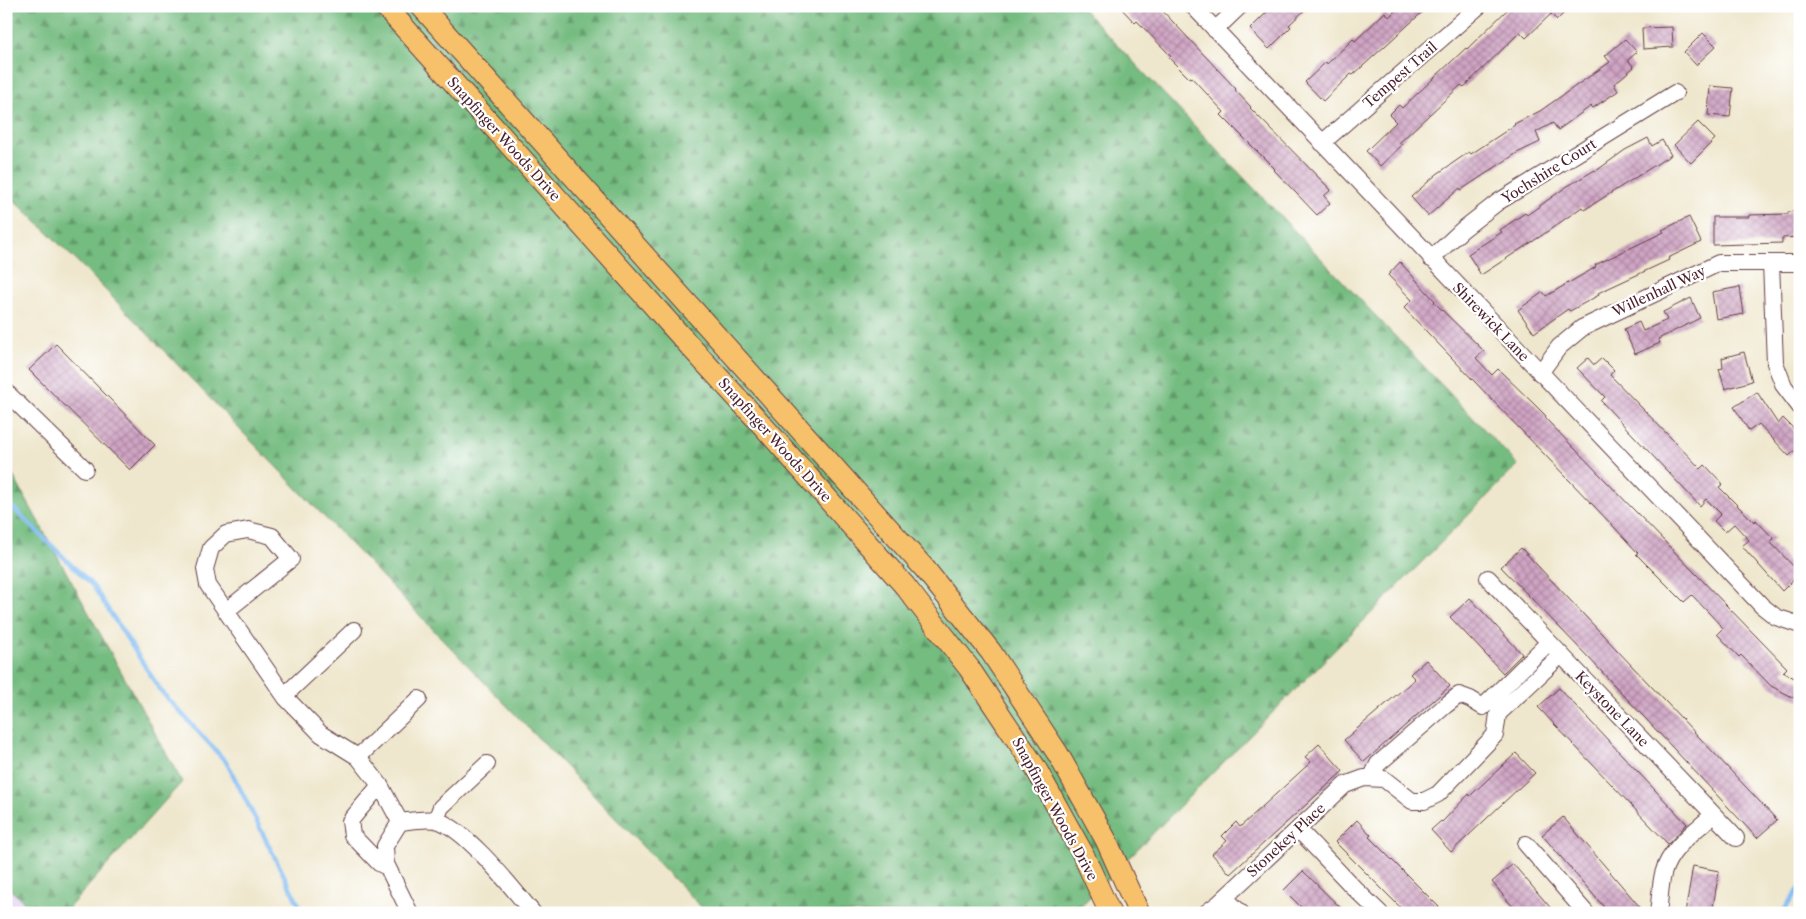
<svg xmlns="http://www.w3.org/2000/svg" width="1806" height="919" viewBox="0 0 1806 919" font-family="'Libre Caslon Text',serif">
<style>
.built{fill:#e3d3f2}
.forest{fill:url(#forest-firs);stroke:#5f6e56}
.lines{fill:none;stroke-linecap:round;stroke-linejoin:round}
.stream{stroke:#81bcf3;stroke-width:4.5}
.building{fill:url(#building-cross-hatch)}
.minor-casing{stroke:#633d43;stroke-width:18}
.major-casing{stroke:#633d43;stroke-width:23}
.minor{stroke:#fff;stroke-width:16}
.major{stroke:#f6c16b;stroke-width:21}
.labels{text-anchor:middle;stroke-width:4.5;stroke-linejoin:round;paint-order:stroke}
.street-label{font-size:14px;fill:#4a1f2b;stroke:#fff}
</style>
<defs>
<pattern id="forest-firs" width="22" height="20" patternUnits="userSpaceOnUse" patternTransform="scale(1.25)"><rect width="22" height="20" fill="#74bc80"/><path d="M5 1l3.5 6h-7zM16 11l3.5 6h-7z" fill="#619869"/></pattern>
<pattern id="building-cross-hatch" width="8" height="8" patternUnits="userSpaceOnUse" patternTransform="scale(1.25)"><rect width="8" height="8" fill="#cfa4c4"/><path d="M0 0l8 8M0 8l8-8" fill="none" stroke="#aa859f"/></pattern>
</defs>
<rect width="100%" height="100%" fill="#fff"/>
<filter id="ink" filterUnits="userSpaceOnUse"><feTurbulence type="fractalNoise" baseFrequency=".02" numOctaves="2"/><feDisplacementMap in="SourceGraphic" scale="10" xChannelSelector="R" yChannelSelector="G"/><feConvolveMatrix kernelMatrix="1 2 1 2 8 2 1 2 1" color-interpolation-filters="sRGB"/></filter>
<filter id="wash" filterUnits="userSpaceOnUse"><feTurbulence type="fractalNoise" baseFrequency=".0096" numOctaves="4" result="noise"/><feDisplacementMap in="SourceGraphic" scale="20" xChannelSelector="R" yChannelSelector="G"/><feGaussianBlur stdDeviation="1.12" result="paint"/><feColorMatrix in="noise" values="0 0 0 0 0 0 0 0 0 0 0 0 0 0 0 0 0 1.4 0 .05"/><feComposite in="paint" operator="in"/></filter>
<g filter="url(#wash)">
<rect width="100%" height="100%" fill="#efe7cd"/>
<!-- built -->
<path class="built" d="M 6,886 L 37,913 L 6,913 Z"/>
<!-- forest -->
<path class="forest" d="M 6,6 L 1080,6 L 1518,465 L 1074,913 L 707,913 L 86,270 L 6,192 Z
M 6,463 L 182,782 L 64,913 L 37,913 L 6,886 Z"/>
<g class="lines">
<!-- stream -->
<path class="stream" d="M 6,501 L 93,586 L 161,691 L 227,763 L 303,913
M 1782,913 L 1800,888"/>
</g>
<g id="blocks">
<!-- building -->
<path class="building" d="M 1119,6 L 1158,6 L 1236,89 L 1235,90 L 1251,107 L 1250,108 L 1331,190 L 1324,196 L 1330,203 L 1317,215 L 1274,170 L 1275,169 L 1221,115 L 1224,112 L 1191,77 L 1189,78 L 1169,58 L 1171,56 L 1137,21 L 1135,23 Z
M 1273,6 L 1309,6 L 1289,25 L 1291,27 L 1269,49 L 1250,29 Z
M 1400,6 L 1429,6 L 1353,75 L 1351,74 L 1323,101 L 1305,82 L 1326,62 L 1327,64 L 1353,39 L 1355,41 L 1385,12 L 1389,17 Z
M 1511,6 L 1571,6 L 1557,20 L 1551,14 L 1526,38 L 1520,32 L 1464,87 L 1461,85 L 1399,143 L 1402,145 L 1380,166 L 1366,151 L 1396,122 L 1389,115 L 1399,105 L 1402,108 L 1466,48 L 1467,49 Z
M 1672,27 L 1673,47 L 1643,49 L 1642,28 Z
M 1703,33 L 1716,46 L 1696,65 L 1684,52 Z
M 1625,39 L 1637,52 L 1628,60 L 1634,67 L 1614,84 L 1618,91 L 1593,108 L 1591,106 L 1558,130 L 1553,123 L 1536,132 L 1540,142 L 1517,153 L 1461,190 L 1460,188 L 1428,216 L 1411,197 L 1437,174 L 1469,152 L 1471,154 L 1515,125 L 1514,124 L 1540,111 L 1610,62 L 1605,56 Z
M 1710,86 L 1733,88 L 1730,117 L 1708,115 Z
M 1698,122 L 1715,139 L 1691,163 L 1674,145 Z
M 1648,138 L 1652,146 L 1662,140 L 1671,155 L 1584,210 L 1582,207 L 1541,236 L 1481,275 L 1468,254 L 1502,232 L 1500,230 L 1525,213 L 1527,215 L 1566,187 L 1595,170 L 1596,171 L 1625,150 Z
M 1800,211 L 1800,237 L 1782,238 L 1782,243 L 1713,245 L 1713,217 L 1749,217 L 1749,215 L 1788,214 L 1788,212 Z
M 1689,217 L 1701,242 L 1668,258 L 1669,260 L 1598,293 L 1599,295 L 1570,311 L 1568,309 L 1534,333 L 1518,310 L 1543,292 L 1546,296 L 1596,267 L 1595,265 L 1664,232 L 1662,230 Z
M 1400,262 L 1435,301 L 1434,302 L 1484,351 L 1476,358 L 1492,375 L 1498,369 L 1535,405 L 1546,416 L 1545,418 L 1787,668 L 1783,672 L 1800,681 L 1800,701 L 1771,686 L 1741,655 L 1739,657 L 1717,634 L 1723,628 L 1692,595 L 1684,602 L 1636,554 L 1638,553 L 1615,528 L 1404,308 L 1412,300 L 1388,275 Z
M 1740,287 L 1744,314 L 1716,319 L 1712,292 Z
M 1691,298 L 1700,318 L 1658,339 L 1660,343 L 1635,354 L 1624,329 L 1639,322 L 1643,331 L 1667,320 L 1663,312 Z
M 56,344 L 155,445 L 130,470 L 29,370 Z
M 1744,352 L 1752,381 L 1725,389 L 1719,369 L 1723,368 L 1722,358 Z
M 1588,358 L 1594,365 L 1602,358 L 1614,370 L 1610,375 L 1701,469 L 1705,465 L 1723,484 L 1719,487 L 1754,522 L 1756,520 L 1774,539 L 1770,542 L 1800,573 L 1782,591 L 1742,546 L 1749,540 L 1734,524 L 1725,532 L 1714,521 L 1721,514 L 1706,499 L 1700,506 L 1601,401 L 1605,397 L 1577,368 Z
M 1757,392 L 1778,424 L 1783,418 L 1800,435 L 1800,446 L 1789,456 L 1759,424 L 1749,431 L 1734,407 Z
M 1521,548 L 1777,820 L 1757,838 L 1588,657 L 1501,567 Z
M 1470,598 L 1522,654 L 1503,673 L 1450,617 Z
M 1426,660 L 1450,686 L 1364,762 L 1344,740 L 1415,679 L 1410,674 Z
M 1559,688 L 1687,824 L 1668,844 L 1538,707 Z
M 1319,744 L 1343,771 L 1230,874 L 1212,854 L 1227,841 L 1222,836 L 1236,822 L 1240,827 L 1311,762 L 1305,757 Z
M 1516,753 L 1535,773 L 1451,852 L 1431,830 L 1441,821 L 1442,822 L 1469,794 L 1470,796 Z
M 1563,817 L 1645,913 L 1609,913 L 1542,835 Z
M 1357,820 L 1371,835 L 1369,837 L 1445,913 L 1406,913 L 1335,842 Z
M 1513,864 L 1555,913 L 1518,913 L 1492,882 Z
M 1693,866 L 1719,871 L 1712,913 L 1685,913 Z
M 1303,871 L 1346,913 L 1307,913 L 1284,890 Z"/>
</g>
</g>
<g filter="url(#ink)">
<use href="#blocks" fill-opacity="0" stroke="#633d43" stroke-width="1"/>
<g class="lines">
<!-- minor casing -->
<g class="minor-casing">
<path id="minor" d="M 1193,6 L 1762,606 L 1776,617 L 1800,625
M 1215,30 L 1240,6
M 1322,143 L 1479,6
M 1431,259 L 1462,230 L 1498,202 L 1675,93
M 1771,263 L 1775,363 L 1784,386 L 1800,407
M 1540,373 L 1559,347 L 1582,328 L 1719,263 L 1800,263
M 6,392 L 85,469
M 1488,578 L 1736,838
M 226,611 L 291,559 L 272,536 L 248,530 L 226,534 L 211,548 L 205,569 L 208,585 L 286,698 L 321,734 L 358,757 L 380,785 L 400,822 C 410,821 424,818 435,820 C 463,825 514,890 533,913
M 285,695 L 354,630
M 358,757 L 419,699
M 1371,778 L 1378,764 L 1446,705 L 1459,695 L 1470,699 L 1483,707 L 1548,643
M 380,785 L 350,821 L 352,835 L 379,863 L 387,867
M 436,820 L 441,807 L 487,764
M 400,822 L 385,846 L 386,864 L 410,913
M 1298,829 L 1354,888 L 1380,913
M 1526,844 L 1586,913
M 1225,898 L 1241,913
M 1206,913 L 1218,904 L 1345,785 L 1364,778 L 1384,779 L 1412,801 L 1424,801 L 1438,794 L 1495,735 L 1498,714 L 1561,655
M 1658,913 C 1660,900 1660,886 1663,874 C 1669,849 1695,831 1713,815"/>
</g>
<!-- major casing -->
<g class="major-casing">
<path id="major" d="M 385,6 L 688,344 L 764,427 L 905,586 L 969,668 L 1035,767 L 1082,852 L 1110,913
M 421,6 L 925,569 L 991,652 L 1058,754 L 1106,840 L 1139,913"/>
</g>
<!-- minor -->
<use href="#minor" class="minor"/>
<!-- major -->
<use href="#major" class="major"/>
</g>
</g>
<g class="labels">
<!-- street labels -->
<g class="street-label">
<text transform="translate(1400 75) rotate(-41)" y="5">Tempest Trail</text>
<text transform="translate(504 139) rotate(48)" y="5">Snapfinger Woods Drive</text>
<text transform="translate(1549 171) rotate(-32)" y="5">Yochshire Court</text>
<text transform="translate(1659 291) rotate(-25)" y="5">Willenhall Way</text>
<text transform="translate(1491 322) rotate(46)" y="5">Shirewick Lane</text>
<text transform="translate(775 440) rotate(48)" y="5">Snapfinger Woods Drive</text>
<text transform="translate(1612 709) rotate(46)" y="5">Keystone Lane</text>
<text transform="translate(1055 809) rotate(61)" y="5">Snapfinger Woods Drive</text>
<text transform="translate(1286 840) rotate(-43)" y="5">Stonekey Place</text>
</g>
</g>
<!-- margin -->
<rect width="1806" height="919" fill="none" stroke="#fff" stroke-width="25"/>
</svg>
